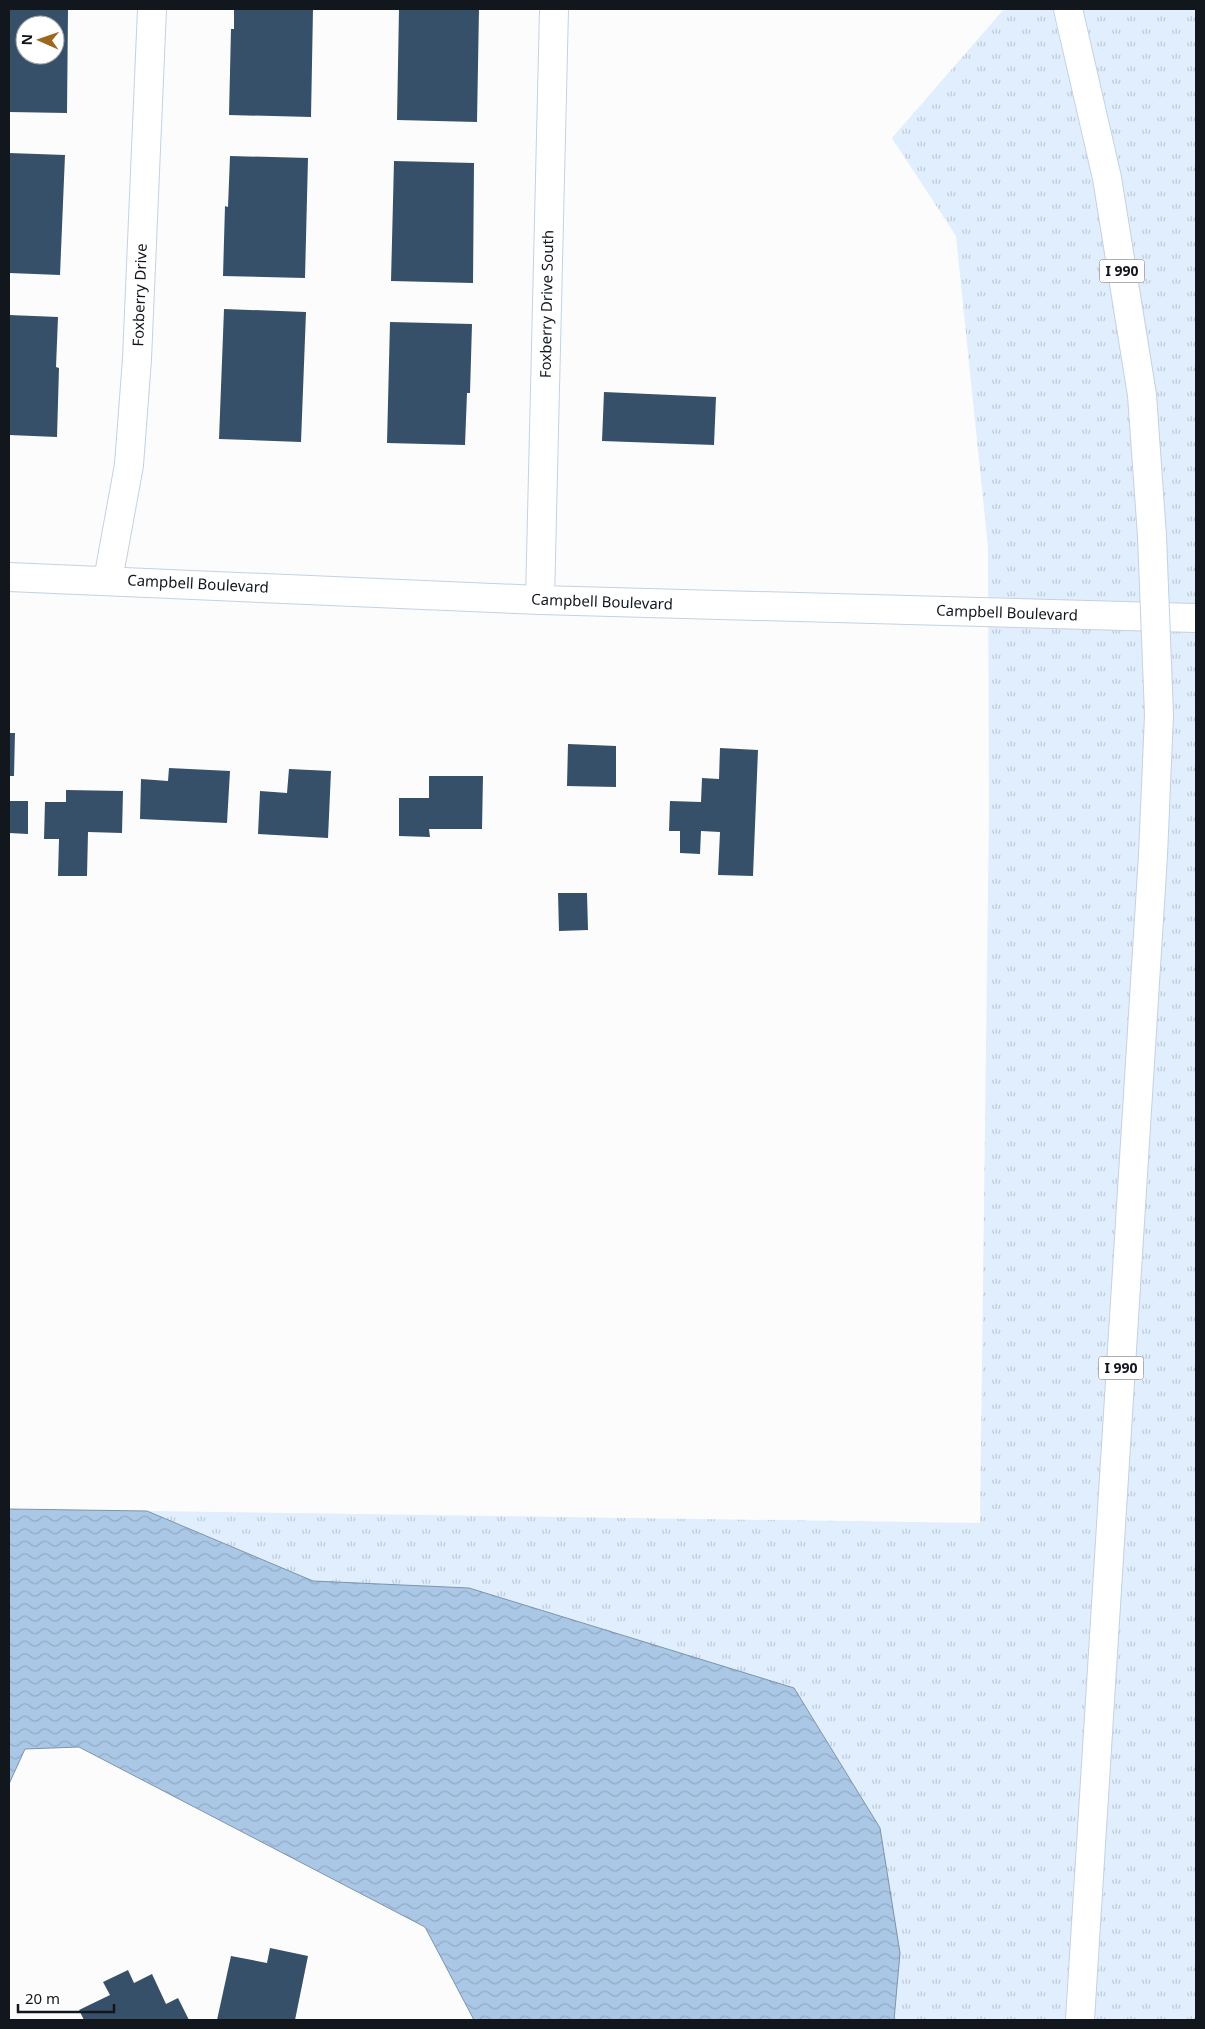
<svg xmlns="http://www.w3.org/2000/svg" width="1205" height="2029" viewBox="0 0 1205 2029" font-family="'Noto Sans',sans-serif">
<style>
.grass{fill:url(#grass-tufts)}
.water{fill:url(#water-waves);stroke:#7c93aa}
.building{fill:#365069;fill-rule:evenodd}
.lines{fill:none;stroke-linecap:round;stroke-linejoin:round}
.street-casing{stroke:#c3d2e1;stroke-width:30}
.secondary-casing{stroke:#c3d2e1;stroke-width:30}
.highway-casing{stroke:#c3d2e1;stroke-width:30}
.street{stroke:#fff;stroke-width:28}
.secondary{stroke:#fff;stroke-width:28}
.highway{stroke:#fff;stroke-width:28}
.highway-bridge-casing{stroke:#c3d2e1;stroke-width:30;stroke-linecap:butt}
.highway-bridge{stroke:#fff;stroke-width:28}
.labels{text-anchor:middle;stroke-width:5;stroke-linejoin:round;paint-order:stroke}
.shield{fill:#fff;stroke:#595d61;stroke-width:1}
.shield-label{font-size:14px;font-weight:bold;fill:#12171d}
.street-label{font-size:15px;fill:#12171d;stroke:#fff}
</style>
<defs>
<pattern id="grass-tufts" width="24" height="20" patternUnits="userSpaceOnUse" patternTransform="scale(1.25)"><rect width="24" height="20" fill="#e0eefd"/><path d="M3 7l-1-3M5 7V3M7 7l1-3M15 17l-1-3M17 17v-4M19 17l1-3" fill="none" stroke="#bfcbd8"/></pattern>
<pattern id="water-waves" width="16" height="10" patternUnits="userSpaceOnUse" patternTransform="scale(1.25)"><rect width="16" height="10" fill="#aac8e6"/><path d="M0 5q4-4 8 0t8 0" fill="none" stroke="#91abc5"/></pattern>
</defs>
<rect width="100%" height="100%" fill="#fcfcfc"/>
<!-- grass -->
<path class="grass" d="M 1004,9 L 1196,9 L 1196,2020 L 894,2020 L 900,1953 L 880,1828 L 794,1688 L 469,1588 L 313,1581 L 147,1511 L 980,1523 L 989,813 L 988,547 L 956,236 L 892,138 Z"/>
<!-- water -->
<path class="water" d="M 9,1509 L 147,1511 L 313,1581 L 469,1588 L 794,1688 L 880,1828 L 900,1953 L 894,2020 L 474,2020 L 425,1927 L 79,1747 L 25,1749 L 9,1784 Z"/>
<!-- building -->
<path class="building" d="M 9,9 L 68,9 L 67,113 L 9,112 ZM 25,25 L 55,25 L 55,55 L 25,55 Z
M 234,9 L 313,9 L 311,117 L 229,115 L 231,29 L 234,29 Z
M 399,9 L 479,9 L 477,122 L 397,120 Z
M 9,153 L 65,155 L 60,275 L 9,273 Z
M 230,156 L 308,158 L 305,278 L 223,276 L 225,206 L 228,207 Z
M 394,161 L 474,163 L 473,283 L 391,281 Z
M 224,309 L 306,312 L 301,442 L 219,439 Z
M 9,315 L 58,317 L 56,367 L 59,368 L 57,437 L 9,435 Z
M 390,322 L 472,324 L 470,393 L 467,393 L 465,445 L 387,443 Z
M 604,392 L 716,397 L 714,445 L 602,441 Z
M 9,733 L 15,733 L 14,776 L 9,776 Z
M 568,744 L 616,746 L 616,787 L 567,786 Z
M 720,748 L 758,750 L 753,876 L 718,875 L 720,832 L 701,831 L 700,854 L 680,853 L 680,831 L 669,831 L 670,801 L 701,802 L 702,778 L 719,779 Z
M 169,768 L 230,771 L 227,823 L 140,819 L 141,779 L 168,781 Z
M 289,769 L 331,771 L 328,838 L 258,834 L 260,791 L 287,793 Z
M 429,776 L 483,776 L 482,829 L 429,829 L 430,837 L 399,836 L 399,798 L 429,798 Z
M 66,790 L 123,791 L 122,833 L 88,832 L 87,876 L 58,876 L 59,839 L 44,839 L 45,802 L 66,802 Z
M 9,801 L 28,801 L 28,834 L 9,833 Z
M 558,893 L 587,893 L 588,930 L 559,931 Z
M 270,1948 L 308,1956 L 295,2020 L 217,2020 L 231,1956 L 267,1963 Z
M 128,1970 L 134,1983 L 152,1974 L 166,2004 L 178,1998 L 189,2020 L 84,2020 L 79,2010 L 110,1995 L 103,1982 Z"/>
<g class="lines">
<!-- street casing -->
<g class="street-casing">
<path id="street" d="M 108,580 L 129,465 L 137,359 L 152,9
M 540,600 L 554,9"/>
</g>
<!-- secondary casing -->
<g class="secondary-casing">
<path id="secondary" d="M 9,577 L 540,600 L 1196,618"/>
</g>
<!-- highway casing -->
<g class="highway-casing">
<path id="highway" d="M 1068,9 L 1107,178 L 1142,395 L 1152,536
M 1080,2020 L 1153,855 L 1159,715"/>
</g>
<!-- street -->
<use href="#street" class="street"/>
<!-- secondary -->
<use href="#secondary" class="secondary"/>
<!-- highway -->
<use href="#highway" class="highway"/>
<!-- highway-bridge casing -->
<g class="highway-bridge-casing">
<path id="highway-bridge" d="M 1152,536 L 1159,715"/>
</g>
<!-- highway-bridge -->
<use href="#highway-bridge" class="highway-bridge"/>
</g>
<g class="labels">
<!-- shield labels -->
<g class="shield">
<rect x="1099.5" y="259.5" width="45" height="23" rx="4"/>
<rect x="1098.5" y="1356.5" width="45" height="23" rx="4"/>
</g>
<g class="shield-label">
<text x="1122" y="276">I 990</text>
<text x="1121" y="1373">I 990</text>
</g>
<!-- street labels -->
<g class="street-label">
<text transform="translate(140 295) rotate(-88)" y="5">Foxberry Drive</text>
<text transform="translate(547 304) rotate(-89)" y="5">Foxberry Drive South</text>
<text transform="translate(198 584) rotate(3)" y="5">Campbell Boulevard</text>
<text transform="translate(602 602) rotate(2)" y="5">Campbell Boulevard</text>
<text transform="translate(1007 613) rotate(2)" y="5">Campbell Boulevard</text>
</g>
</g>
<!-- border -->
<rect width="1205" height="2029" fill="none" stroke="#12171d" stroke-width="20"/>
<!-- north arrow -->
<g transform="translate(40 40) rotate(272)"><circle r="24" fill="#ffffff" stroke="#a0a2a5"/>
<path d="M0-4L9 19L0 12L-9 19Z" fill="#9d6720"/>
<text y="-8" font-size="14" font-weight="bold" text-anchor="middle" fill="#12171d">N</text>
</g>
<!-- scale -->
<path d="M18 2004v8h96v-8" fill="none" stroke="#12171d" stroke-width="2.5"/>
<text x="25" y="2004" font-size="15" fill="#12171d" stroke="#ffffff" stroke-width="4" paint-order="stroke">20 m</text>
</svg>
